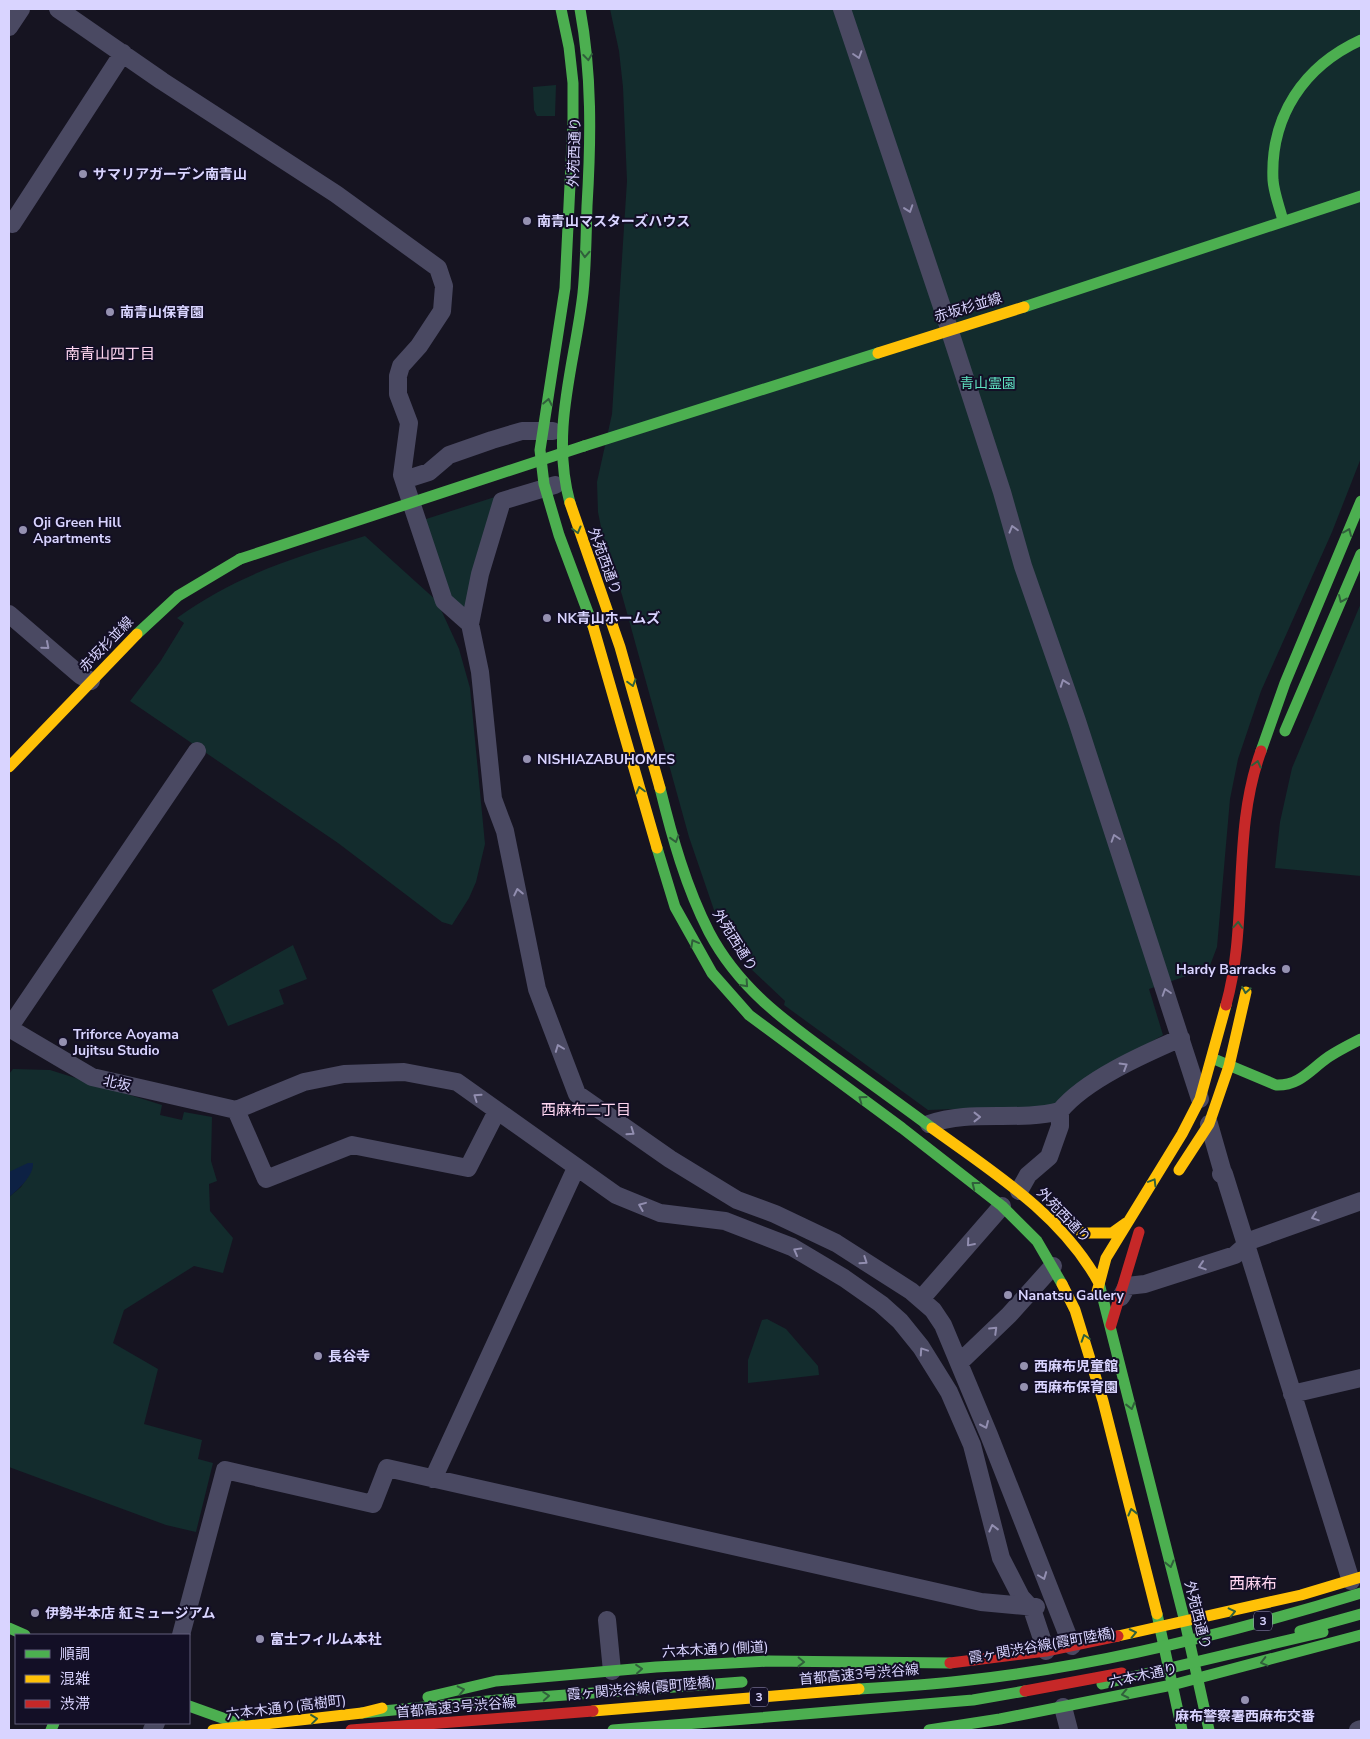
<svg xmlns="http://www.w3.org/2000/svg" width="1370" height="1739" viewBox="0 0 1370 1739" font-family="'Nunito Sans','Noto Sans JP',sans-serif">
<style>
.green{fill:#132c2d}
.water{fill:#0d2144}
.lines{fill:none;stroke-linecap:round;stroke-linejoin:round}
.street{stroke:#4a4962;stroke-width:18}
.fast{stroke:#4caf50;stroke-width:11}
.slow{stroke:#ffc107;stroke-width:11}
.jam{stroke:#c62828;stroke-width:11}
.fast-bridge{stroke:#4caf50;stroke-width:11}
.slow-bridge{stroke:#ffc107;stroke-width:11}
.jam-bridge{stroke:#c62828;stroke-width:11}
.oneway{stroke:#928eb0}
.oneway2{stroke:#305f3b}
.poi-dot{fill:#9591b1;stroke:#130f26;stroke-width:2}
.labels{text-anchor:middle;stroke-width:4;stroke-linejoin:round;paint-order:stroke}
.shield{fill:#130f26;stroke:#9e99be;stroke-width:1}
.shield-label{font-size:12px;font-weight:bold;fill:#d9d4ff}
.street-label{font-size:14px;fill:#d9d4ff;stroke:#130f26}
.poi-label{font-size:14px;font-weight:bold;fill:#d9d4ff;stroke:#130f26;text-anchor:start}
.park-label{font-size:14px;fill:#5fe0c0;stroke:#130f26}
.neighbourhood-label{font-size:15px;fill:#ffd6f0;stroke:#130f26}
.quarter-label{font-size:16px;fill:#ffd6f0;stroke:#130f26}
</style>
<rect width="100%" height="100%" fill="#161421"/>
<!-- green -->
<path class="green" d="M 610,9 L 1361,9 L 1361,458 L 1332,532 L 1261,691 L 1238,759 L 1230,799 L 1217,947 L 1209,968 L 1149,989 L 1163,1035 L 1076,1086 L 1053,1106 L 965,1114 L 955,1109 L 928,1110 L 784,1005 L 785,1001 L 750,968 L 714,910 L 689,837 L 622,595 L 604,542 L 598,512 L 597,482 L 612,414 L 627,181 L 623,87 L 619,51 Z
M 556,85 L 555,116 L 537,116 L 534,110 L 533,87 Z
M 498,496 L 470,604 L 462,608 L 451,600 L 423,520 Z
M 365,536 L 437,601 L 459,649 L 470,688 L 485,844 L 476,882 L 469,898 L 452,925 L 442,922 L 338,843 L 130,701 L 160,662 L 184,623 L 177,618 C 239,574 293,558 365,536 Z
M 1361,603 L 1361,876 L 1275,868 L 1280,822 L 1292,768 Z
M 293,945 L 307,979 L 279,990 L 284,1004 L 228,1026 L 212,990 Z
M 13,1069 L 50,1070 L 162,1105 L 160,1115 L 182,1120 L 184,1112 L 212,1117 L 211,1161 L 217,1181 L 209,1184 L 210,1211 L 233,1238 L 223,1273 L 194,1266 L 124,1310 L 113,1343 L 158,1369 L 144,1424 L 202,1440 L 198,1459 L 213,1463 L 196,1532 L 166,1525 L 9,1467 L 9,1197 L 21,1187 L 30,1173 L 9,1172 L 9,1074 Z
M 767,1319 L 786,1329 L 818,1366 L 819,1375 L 748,1383 L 748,1360 L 762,1320 Z"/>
<!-- water -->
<path class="water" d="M 28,1163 L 33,1163 C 34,1175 18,1190 9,1197 L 9,1172 Z"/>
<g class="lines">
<!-- street -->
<path class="street" d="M 58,9 L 162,81 L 336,194 L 438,268 L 444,286 L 442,311 L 419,346 L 401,366 L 398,376 L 398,394 L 409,423 L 402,475 L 444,601 L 470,624
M 842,9 L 942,307 L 1002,492 L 1023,566 L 1077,721 L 1200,1099
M 9,27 L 21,9
M 12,224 L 123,53
M 404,480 L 429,472 L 449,455 L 492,440 L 522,431 L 553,431
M 555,485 L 502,501 L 480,574 L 470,624 L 480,672 L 493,799 L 505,831 L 537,989 L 577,1094 L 670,1159 L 737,1200 L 775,1214 L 836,1243 L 911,1291 L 933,1310 L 943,1325 L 989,1435 L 1072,1646
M 9,614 L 80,675 L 91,681
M 9,1028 L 197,751
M 9,1028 L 92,1077 L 236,1110
M 236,1110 L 304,1082 L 344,1074 L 404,1072 L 457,1082 L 616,1195 L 660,1213 L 725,1221 L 792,1247 L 844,1278 L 881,1304 L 900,1321 L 921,1347 L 949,1392 L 972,1445 L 1001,1558 L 1021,1597 L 1032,1609 L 1046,1651
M 236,1110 L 266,1179 L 352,1145 L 468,1168 L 497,1111
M 929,1124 C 971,1109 1017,1122 1060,1111 C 1085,1080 1144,1054 1181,1038
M 1209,1124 L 1223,1173 L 1221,1174 L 1224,1174 L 1351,1581
M 1019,1191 L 1028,1175 L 1049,1157 L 1060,1126 L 1060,1111
M 1121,1297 L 1127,1286 L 1145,1284 L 1235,1255 L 1252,1240 L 1361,1201
M 921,1299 L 1002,1206
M 959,1363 L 1009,1315 L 1053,1266
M 1292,1394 L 1361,1378
M 433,1479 L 576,1168
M 607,1620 L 612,1671
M 181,1635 L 225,1470 L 373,1504 L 387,1468 L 981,1602 L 1036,1607
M 1063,1707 L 1069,1730
M 152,1730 L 156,1723
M 1358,1730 L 1361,1729"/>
<!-- fast -->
<path class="fast" d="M 561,9 L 569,47 L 573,83 L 573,122 L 565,288 L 540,450 L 544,484 L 559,535 L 593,626
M 1283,221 C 1280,208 1274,194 1273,180 C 1270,116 1304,66 1361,40
M 1024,307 L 1361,196
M 584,446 L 878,353
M 570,503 C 550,431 575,364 583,293 C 586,264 586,235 587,206 C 591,139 592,74 580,9
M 137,634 L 178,596 L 240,559
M 1285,731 L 1361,554
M 1261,751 L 1285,683 L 1361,501
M 660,788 C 672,837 686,887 709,932 C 739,989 786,1022 837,1059 C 869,1082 901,1105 932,1128
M 657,848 L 675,907 L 712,973 L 749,1015 L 902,1128 L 1002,1206 L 1037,1241 L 1062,1284
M 1214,1059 L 1276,1085 C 1299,1086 1310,1070 1327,1058 C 1337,1051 1349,1045 1361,1039
M 1099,1283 L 1185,1622 L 1209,1730
M 1157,1614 L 1182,1730
M 9,1628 L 25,1635
M 428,1697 L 496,1681 L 656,1667 L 769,1661 L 950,1663
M 189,1706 L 242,1725
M 362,1713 L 498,1700 L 742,1682
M 51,1730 L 54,1723
M 929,1730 L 1000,1719 L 1172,1685 L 1361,1635"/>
<!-- slow -->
<path class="slow" d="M 878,353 L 1024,307
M 570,503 L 620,647 L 660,788
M 593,626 L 657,848
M 9,767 L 137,634
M 932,1128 C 993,1172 1062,1215 1099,1283
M 1179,1170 L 1209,1124 L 1229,1066 L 1246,992
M 1058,1217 L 1065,1218 L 1082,1233 L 1112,1233 L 1126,1223
M 1062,1284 L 1075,1310 L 1103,1401 L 1157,1614
M 1097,1292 L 1106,1258 L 1182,1134 L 1200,1099 L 1226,1005
M 1118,1636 L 1301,1595 L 1361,1577
M 213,1730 L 362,1713 L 382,1708"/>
<!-- jam -->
<path class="jam" d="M 1226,1005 C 1249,923 1231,833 1261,751
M 1111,1325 L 1139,1232
M 950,1663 L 1046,1651 L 1118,1636"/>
<!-- fast-bridge -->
<path class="fast-bridge" d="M 240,559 L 584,446
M 1300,1631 L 1361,1614
M 1102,1684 L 1323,1632
M 859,1689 C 893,1687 927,1685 961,1681 C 1096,1667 1231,1633 1361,1593
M 613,1730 L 973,1700 L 1025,1691"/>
<!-- slow-bridge -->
<path class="slow-bridge" d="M 593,1711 L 859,1689"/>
<!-- jam-bridge -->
<path class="jam-bridge" d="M 1025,1691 L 1122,1673
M 351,1730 L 593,1711"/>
</g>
<!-- one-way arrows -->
<defs><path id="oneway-chevron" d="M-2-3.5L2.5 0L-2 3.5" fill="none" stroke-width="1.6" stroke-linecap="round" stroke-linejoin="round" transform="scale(1.25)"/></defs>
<g class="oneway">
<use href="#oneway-chevron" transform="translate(858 55) rotate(72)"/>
<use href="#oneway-chevron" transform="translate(909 209) rotate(71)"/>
<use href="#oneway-chevron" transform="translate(1013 529) rotate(-106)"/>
<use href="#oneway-chevron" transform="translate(46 646) rotate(41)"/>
<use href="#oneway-chevron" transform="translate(1064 683) rotate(-110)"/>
<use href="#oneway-chevron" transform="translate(1115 838) rotate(-108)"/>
<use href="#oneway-chevron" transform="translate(518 892) rotate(-102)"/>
<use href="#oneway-chevron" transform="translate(1166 992) rotate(-108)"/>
<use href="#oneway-chevron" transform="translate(559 1048) rotate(-111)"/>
<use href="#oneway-chevron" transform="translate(1124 1066) rotate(-31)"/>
<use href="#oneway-chevron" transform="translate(477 1097) rotate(-145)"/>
<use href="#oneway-chevron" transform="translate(977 1117)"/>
<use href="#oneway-chevron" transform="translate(631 1132) rotate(35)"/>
<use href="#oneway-chevron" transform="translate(642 1206) rotate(-158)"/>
<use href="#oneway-chevron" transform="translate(1315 1217) rotate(161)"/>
<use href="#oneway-chevron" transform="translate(970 1243) rotate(131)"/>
<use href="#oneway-chevron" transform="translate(797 1251) rotate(-151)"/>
<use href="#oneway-chevron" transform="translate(864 1261) rotate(34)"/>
<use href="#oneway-chevron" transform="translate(1202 1266) rotate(162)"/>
<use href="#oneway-chevron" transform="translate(994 1330) rotate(-44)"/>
<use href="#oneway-chevron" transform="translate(923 1351) rotate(-124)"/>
<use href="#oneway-chevron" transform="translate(985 1425) rotate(66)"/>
<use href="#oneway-chevron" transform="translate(993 1528) rotate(-104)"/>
<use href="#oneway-chevron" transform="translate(1043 1576) rotate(69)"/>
</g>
<g class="oneway2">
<use href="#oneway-chevron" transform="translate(588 57) rotate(83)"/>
<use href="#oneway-chevron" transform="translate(585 254) rotate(93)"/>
<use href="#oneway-chevron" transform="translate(548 402) rotate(-79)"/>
<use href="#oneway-chevron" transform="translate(577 530) rotate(75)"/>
<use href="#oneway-chevron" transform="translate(1348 532) rotate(-67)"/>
<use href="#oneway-chevron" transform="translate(1342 599) rotate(114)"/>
<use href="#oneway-chevron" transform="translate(632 683) rotate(74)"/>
<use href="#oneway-chevron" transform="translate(1257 764) rotate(-75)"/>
<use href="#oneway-chevron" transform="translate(640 790) rotate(-105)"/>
<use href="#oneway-chevron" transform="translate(675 839) rotate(73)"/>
<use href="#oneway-chevron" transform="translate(1238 925) rotate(-86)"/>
<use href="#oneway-chevron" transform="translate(694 943) rotate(-119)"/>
<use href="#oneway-chevron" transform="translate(745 984) rotate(48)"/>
<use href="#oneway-chevron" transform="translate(1246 990) rotate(100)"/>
<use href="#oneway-chevron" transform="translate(862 1099) rotate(-144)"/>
<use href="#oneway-chevron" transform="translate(1153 1182) rotate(-59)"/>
<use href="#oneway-chevron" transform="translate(975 1185) rotate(-142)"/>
<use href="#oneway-chevron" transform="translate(1085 1338) rotate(-108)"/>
<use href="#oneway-chevron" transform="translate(1131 1406) rotate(76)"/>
<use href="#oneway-chevron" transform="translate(1132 1512) rotate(-104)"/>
<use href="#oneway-chevron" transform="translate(1170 1564) rotate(76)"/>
<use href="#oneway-chevron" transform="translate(1232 1612) rotate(-13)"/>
<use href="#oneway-chevron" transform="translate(1133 1633) rotate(-12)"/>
<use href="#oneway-chevron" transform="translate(801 1662) rotate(1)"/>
<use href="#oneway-chevron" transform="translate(1264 1662) rotate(166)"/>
<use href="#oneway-chevron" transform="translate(639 1669) rotate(-5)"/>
<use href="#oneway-chevron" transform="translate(461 1690) rotate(-13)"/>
<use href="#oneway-chevron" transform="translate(1125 1694) rotate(168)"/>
<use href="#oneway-chevron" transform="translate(546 1696) rotate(-4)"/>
<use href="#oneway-chevron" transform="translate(314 1719) rotate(-7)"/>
</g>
<!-- markers -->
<g class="poi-dot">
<circle cx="83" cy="174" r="5"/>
<circle cx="527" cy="221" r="5"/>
<circle cx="110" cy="312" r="5"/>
<circle cx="23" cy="530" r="5"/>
<circle cx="547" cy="618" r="5"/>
<circle cx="527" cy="759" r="5"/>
<circle cx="1286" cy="969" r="5"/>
<circle cx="63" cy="1042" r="5"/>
<circle cx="1008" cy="1295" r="5"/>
<circle cx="318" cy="1356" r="5"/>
<circle cx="1024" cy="1366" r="5"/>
<circle cx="1024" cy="1387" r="5"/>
<circle cx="35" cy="1613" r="5"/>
<circle cx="260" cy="1639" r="5"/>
<circle cx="1245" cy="1700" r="5"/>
</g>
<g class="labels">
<!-- shield labels -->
<g class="shield">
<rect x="1254" y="1611.5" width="18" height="19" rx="4"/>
<rect x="750" y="1687.5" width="18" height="19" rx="4"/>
</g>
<g class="shield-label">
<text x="1263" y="1625">3</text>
<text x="759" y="1701">3</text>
</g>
<!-- street labels -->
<g class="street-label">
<text transform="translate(574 152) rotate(-88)" y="5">外苑西通り</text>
<text transform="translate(968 307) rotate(-17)" y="5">赤坂杉並線</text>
<text transform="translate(605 561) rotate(70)" y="5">外苑西通り</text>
<text transform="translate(106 644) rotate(-46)" y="5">赤坂杉並線</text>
<text transform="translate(735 940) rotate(58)" y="5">外苑西通り</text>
<text transform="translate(117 1083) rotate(13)" y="5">北坂</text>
<text transform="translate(1064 1215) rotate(46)" y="5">外苑西通り</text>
<text transform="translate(1198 1615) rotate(76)" y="5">外苑西通り</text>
<text transform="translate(1042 1645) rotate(-10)" y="5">霞ヶ関渋谷線(霞町陸橋)</text>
<text transform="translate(715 1649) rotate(-3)" y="5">六本木通り(側道)</text>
<text transform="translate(859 1674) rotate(-5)" y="5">首都高速3号渋谷線</text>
<text transform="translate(1143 1675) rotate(-12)" y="5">六本木通り</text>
<text transform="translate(641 1688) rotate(-5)" y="5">霞ヶ関渋谷線(霞町陸橋)</text>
<text transform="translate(286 1707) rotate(-7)" y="5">六本木通り(高樹町)</text>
<text transform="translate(456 1707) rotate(-5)" y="5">首都高速3号渋谷線</text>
</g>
<!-- poi labels -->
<g class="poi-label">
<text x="93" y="179">サマリアガーデン南青山</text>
<text x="537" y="226">南青山マスターズハウス</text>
<text x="120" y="317">南青山保育園</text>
<text x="33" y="527">Oji Green Hill<tspan x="33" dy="16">Apartments</tspan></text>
<text x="557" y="623">NK青山ホームズ</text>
<text x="537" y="764">NISHIAZABUHOMES</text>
<text x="1276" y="974" text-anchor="end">Hardy Barracks</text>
<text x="73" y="1039">Triforce Aoyama<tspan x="73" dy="16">Jujitsu Studio</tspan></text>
<text x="1018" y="1300">Nanatsu Gallery</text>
<text x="328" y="1361">長谷寺</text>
<text x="1034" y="1371">西麻布児童館</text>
<text x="1034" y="1392">西麻布保育園</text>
<text x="45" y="1618">伊勢半本店 紅ミュージアム</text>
<text x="270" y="1644">富士フィルム本社</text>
<text x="1245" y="1721" text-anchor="middle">麻布警察署西麻布交番</text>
</g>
<!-- park labels -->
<g class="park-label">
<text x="988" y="388">青山霊園</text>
</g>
<!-- neighbourhood labels -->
<g class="neighbourhood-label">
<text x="110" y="359">南青山四丁目</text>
<text x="586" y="1115">西麻布二丁目</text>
</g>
<!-- quarter labels -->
<g class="quarter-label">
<text x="1253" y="1589">西麻布</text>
</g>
</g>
<!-- border -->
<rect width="1370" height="1739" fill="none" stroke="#d9d4ff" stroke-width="20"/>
<!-- legend -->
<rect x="15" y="1634" width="175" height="90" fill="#130f26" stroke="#625e7d"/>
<rect x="25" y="1650" width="25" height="8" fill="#4caf50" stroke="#625e7d"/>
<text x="60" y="1659" font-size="15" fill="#d9d4ff">順調</text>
<rect x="25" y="1675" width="25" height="8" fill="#ffc107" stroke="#625e7d"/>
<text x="60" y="1684" font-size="15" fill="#d9d4ff">混雑</text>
<rect x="25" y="1700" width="25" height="8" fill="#c62828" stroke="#625e7d"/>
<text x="60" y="1709" font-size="15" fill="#d9d4ff">渋滞</text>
</svg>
